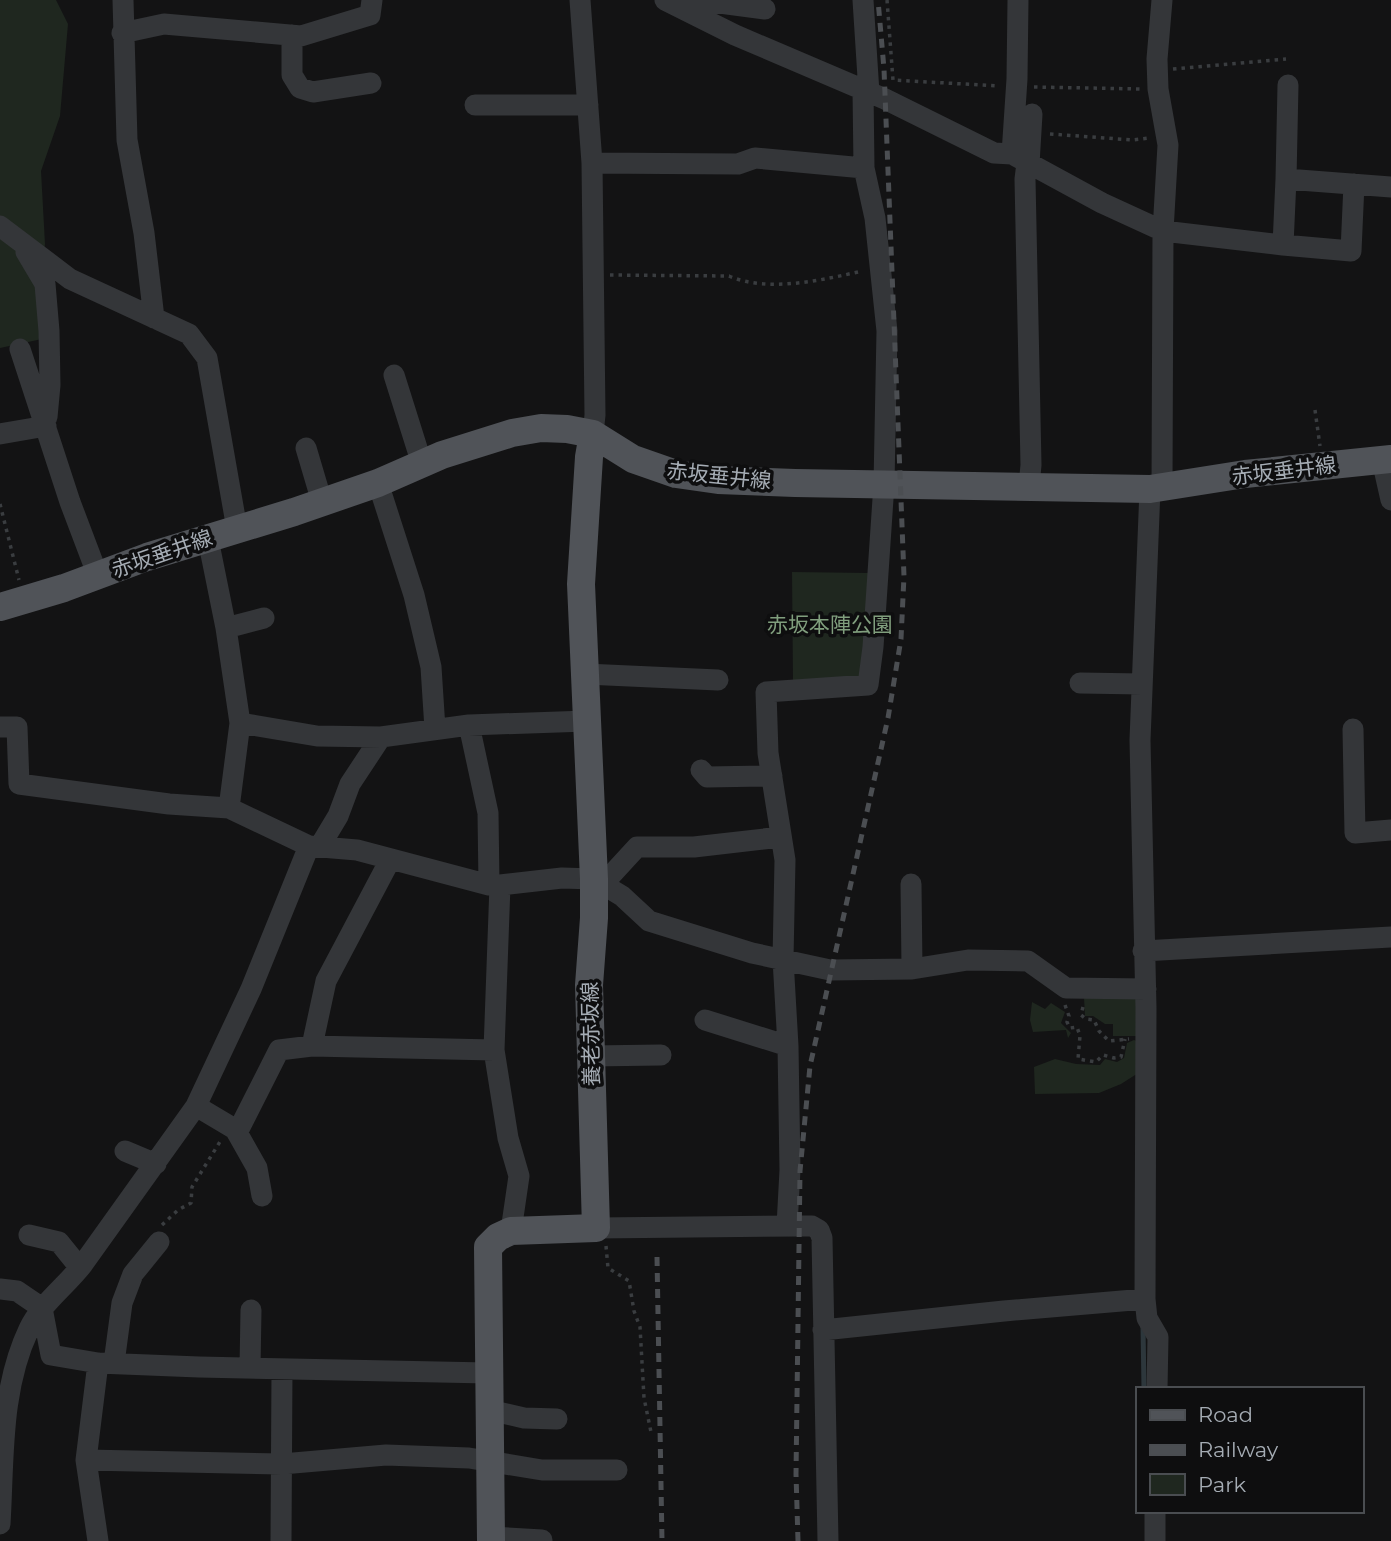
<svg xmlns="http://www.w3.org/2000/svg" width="1391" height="1541" viewBox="0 0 1391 1541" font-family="Montserrat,'Noto Sans JP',sans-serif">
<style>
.green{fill:#1f271f}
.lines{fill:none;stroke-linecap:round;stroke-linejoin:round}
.stream{stroke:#2d373c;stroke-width:5}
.path{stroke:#3a3d40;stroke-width:3.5;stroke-dasharray:3.5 5;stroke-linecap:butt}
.minor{stroke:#343639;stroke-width:21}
.major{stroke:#505358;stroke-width:28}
.rail{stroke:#4b4e52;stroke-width:5;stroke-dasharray:9 7;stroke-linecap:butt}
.labels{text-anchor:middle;stroke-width:7;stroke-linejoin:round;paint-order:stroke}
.street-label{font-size:21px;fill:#a5acb4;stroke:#0e0e0f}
.park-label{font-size:21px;fill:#809e7d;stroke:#0e0e0f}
</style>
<rect width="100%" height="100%" fill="#131314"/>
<!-- green -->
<path class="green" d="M 0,0 L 56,0 L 68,24 L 60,116 L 41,171 L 45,244 L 38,295 L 42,339 L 0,348 Z
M 792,572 L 869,573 L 865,678 L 793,682 Z
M 1139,993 L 1140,1036 L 1113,1036 L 1113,1024 L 1105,1024 L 1093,1016 L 1085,1016 L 1084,998 Z
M 1032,1002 L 1045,1009 L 1051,1003 L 1065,1012 L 1061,1023 L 1071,1033 L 1068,1038 L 1066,1030 L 1033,1032 L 1030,1020 Z
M 1134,1040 L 1143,1044 L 1143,1070 L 1121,1084 L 1099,1093 L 1035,1094 L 1034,1067 L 1055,1059 L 1076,1064 L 1100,1065 L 1105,1059 L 1117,1062 L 1124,1058 L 1127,1043 Z"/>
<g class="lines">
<!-- stream -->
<path class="stream" d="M 1143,1326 L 1144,1389"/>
<!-- path -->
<path class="path" d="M 887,0 L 893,80 L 999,86
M 1173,69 L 1286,59
M 1034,87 L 1142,89
M 1050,134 L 1132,140 L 1149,138
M 610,275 L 729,276 C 767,293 823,280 862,271
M 1315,410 L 1320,446
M 0,504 L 19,580
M 1065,1005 L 1069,1016 L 1067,1022 L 1070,1028 L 1077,1027 L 1080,1036 L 1078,1059 L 1096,1062 L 1103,1055 L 1114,1058 L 1121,1057 L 1125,1039
M 1083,1007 L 1081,1015 L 1086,1019 L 1094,1020 L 1099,1031 L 1109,1041 L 1129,1039
M 162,1225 L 178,1210 L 191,1203 L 192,1187 L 221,1140
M 606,1246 L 608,1268 L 629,1281 L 634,1311 L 640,1327 L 644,1398 L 651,1432"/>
<!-- minor -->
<path class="minor" d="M 123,0 L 127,140 L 144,233 L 154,318
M 580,0 L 592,163 L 595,415 L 593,434
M 665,0 L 735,35 L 885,99 L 994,153 L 1012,154 L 1102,203 L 1163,231 L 1283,245
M 697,0 L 765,9
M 863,0 L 869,93
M 122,33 L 164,24 L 301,36 L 370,15 L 372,0
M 292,35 L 292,75 L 300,88 L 313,92 L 371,83
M 475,105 L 588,105
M 1012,154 L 1017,79 L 1018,0
M 592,163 L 738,164 L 755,158 L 864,168
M 1027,163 L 1025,179 L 1031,465 L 1029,486
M 1029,164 L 1032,114
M 1286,179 L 1288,85
M 1354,184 L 1351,251 L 1283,245 L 1286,179 L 1391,187
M 0,226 L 70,279 L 189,334 L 207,358 L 237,529
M 26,252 L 45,284 L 49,331 L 50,385 L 47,417
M 20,349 L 70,502 L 98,576
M 394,375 L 422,464
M 0,434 L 46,426
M 306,448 L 322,502
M 1382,460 L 1391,500
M 378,483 L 414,595 L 431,667 L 435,729
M 1162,487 L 1163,231 L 1168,145 L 1158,89 L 1157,59 L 1162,0
M 1150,489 L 1140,740 L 1146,1008 L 1145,1299 L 1147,1318 L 1158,1337 L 1157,1389
M 208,539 L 226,628 L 240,723 L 229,808
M 226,628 L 264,618
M 585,674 L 718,680
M 1080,683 L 1142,684
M 240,723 L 317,736 L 381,737 L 469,725 L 488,813 L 489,885
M 469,725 L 587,721
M 0,727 L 17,727 L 19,784 L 169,804 L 229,808 L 309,846 L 251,989 L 196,1106
M 1353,729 L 1355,833 L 1391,830
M 701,770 L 707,777 L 772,776
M 309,846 L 357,850 L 489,885 L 500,885 L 562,878 L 594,879 L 622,896 L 649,921 L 752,953 L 830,970 L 912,969 L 968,960 L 1028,961 L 1066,988 L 1146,989
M 320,846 L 338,816 L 350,784 L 381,737
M 603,884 L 637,847 L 694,847 L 781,837
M 911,884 L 912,969
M 500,885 L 494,1050 L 508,1138 L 519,1176 L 511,1231
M 1143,951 L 1391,937
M 705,1020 L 788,1046
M 312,1046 L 326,981 L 390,860
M 591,1056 L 661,1055
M 235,1129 L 257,1168 L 262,1196
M 125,1151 L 156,1164
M 787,1226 L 790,1170 L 788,1046 L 783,959 L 785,860 L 768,753 L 766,692 L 868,685 L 873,647 L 884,484 L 887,331 L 875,218 L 864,168 L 863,90
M 596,1228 L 800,1226 L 812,1226 L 819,1230 L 822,1238 L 828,1541
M 29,1235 L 59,1242 L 80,1268
M 0,1289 L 17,1291 L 42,1308 L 51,1355 L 98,1363 L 199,1367 L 488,1373
M 823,1330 L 1004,1311 L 1145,1299
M 114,1363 L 122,1303 L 133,1274 L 159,1242
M 250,1368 L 251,1310
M 489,1410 L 524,1418 L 557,1419
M 86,1460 L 282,1464 L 386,1455 L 469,1458 L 542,1470 L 617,1470
M 0,1524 C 4,1458 0,1390 29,1329 C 41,1304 66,1286 83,1264 L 196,1106 L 238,1131 L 279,1050 L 312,1046 L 494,1050
M 491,1537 L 542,1540
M 98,1541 L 86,1460 L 98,1363
M 281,1541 L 282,1370
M 1155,1541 L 1155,1511"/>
<!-- major -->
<path class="major" d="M 0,607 L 64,588 L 147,557 L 294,512 L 378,483 L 442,455 L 512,433 L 541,428 L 567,429 L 593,434 L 633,459 L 676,474 L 718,480 L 795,483 L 1150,489 L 1245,474 L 1391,459
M 491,1541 L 488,1247 L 498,1237 L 511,1231 L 596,1228 L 589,985 L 594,918 L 594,879 L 581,584 L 589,457 L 593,434"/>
<!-- rail -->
<path class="rail" d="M 657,1257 L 662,1541
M 798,1541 L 796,1474 L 800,1171 L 810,1066 L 888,718 L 901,639 L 904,576 L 884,69 L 878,0"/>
</g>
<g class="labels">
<!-- street labels -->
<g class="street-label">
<text transform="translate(1284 471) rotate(-7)" y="7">赤坂垂井線</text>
<text transform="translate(719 476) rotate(6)" y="7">赤坂垂井線</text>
<text transform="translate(162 554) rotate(-19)" y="7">赤坂垂井線</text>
<text transform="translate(591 1034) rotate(-91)" y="7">養老赤坂線</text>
</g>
<!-- park labels -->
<g class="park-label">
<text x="830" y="632">赤坂本陣公園</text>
</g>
</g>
<!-- legend -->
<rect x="1136" y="1387" width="228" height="126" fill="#0e0e0f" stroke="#4a4d51" stroke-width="2"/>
<rect x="1150" y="1410" width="35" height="10" fill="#505358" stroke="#4a4d51" stroke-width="2"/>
<text x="1198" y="1422" font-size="21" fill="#a5acb4">Road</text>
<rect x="1150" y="1445" width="35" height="10" fill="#4b4e52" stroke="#4a4d51" stroke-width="2"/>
<text x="1198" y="1457" font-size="21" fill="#a5acb4">Railway</text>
<rect x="1150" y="1474" width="35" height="21" fill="#1f271f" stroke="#4a4d51" stroke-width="2"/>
<text x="1198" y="1492" font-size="21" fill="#a5acb4">Park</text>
</svg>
